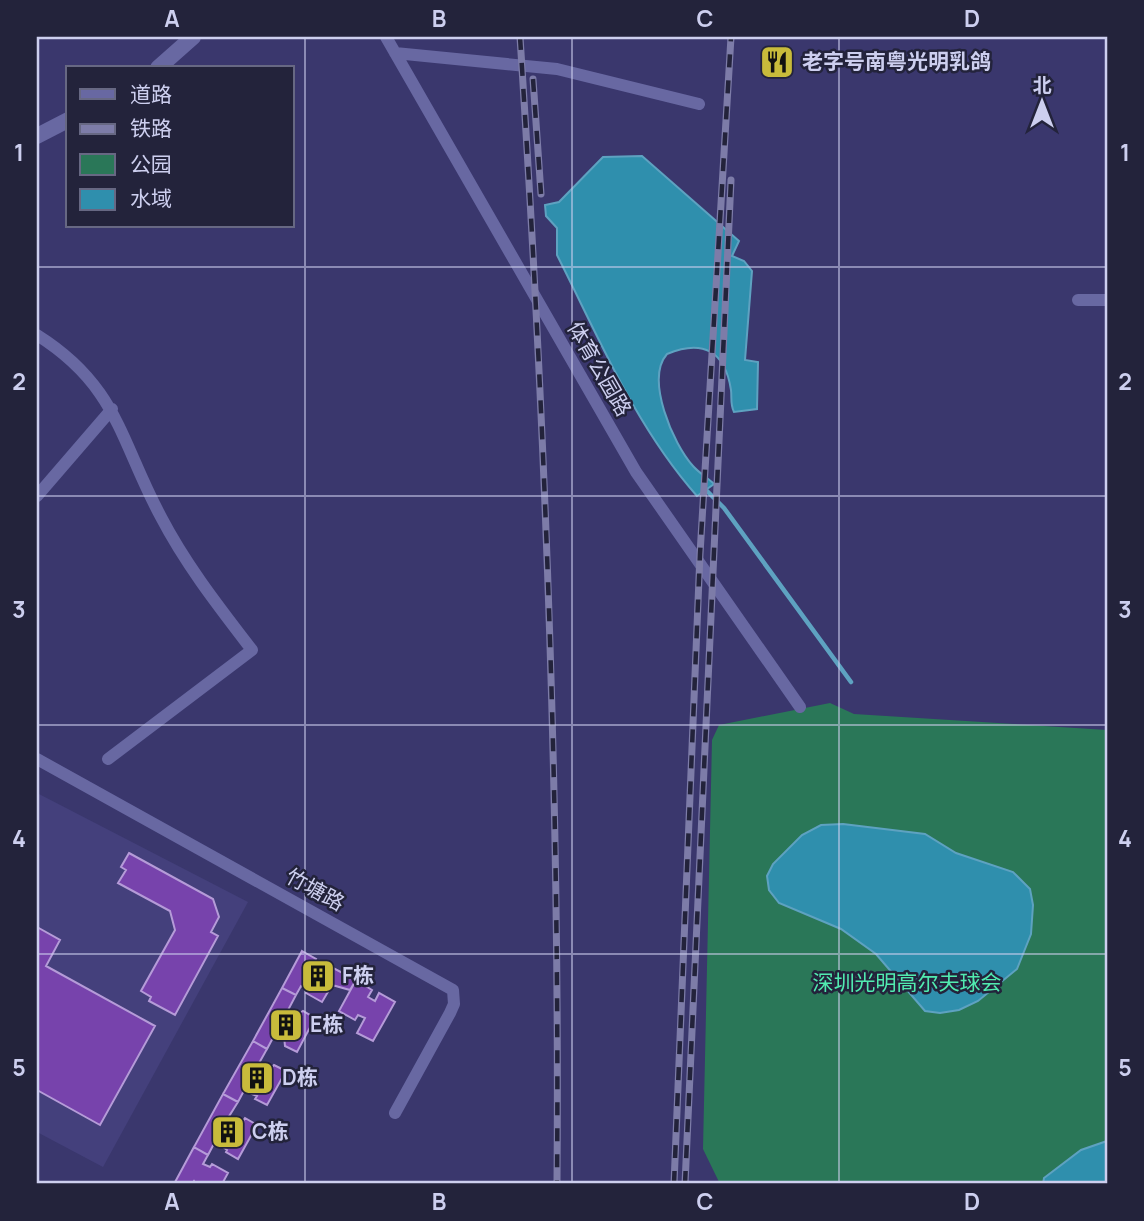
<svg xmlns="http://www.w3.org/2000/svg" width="1144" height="1221" viewBox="0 0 1144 1221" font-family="Manrope,'Noto Sans SC',sans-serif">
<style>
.built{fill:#44407c}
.green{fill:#2a7758}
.water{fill:#2f8fad;stroke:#5ea2c1;stroke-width:2}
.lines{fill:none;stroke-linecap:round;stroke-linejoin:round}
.stream{stroke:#5ea2c1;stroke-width:4.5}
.building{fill:#7743ac;stroke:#b59bd8;stroke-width:2}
.street{stroke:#6868a2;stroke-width:12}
.secondary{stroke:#6868a2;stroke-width:16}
.rail-casing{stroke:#7d7ca8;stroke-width:7}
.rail{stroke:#23233b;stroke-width:4.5;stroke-dasharray:13;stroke-linecap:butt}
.grid{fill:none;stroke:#cdcfef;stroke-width:2;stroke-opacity:0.55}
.labels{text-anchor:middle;stroke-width:5;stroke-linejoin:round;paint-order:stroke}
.poi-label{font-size:21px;font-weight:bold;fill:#cdcfef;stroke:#23233b;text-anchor:start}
.street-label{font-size:21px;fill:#cdcfef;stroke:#23233b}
.park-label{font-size:21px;fill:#51ebb0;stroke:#23233b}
.neatline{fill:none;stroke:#cdcfef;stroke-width:2.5}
.grid-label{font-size:23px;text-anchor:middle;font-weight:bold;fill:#cdcfef}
</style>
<rect width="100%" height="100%" fill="#3a376d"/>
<!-- built -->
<path class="built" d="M 37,793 L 248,902 L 103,1167 L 37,1132 Z"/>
<!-- green -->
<path class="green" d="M 830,703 L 854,714 L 1107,730 L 1107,1184 L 720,1184 L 703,1149 L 712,740 L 719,725 Z"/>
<!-- water -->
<path class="water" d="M 642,156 L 739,241 L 732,256 L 744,261 L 752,271 L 745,360 L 758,362 L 757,409 L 734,412 C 730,404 732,398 731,390 C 725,351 703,339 667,354 C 645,379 673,444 693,466 C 699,473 708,478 714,484 L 697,496 C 635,426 599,338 557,255 L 557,228 L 546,216 L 545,205 L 559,202 L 603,157 Z
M 843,824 L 925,834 L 956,853 L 1013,872 L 1030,889 L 1033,905 L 1031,934 L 1017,969 L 978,1001 L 959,1010 L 940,1013 L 925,1011 L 876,954 L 841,929 L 779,903 L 769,890 L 767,876 L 773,864 L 802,835 L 821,825 Z
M 1107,1141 L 1107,1184 L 1043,1184 L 1044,1178 L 1081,1150 Z"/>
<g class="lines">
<!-- stream -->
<path class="stream" d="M 706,490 L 724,508 L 851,682"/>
</g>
<!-- building -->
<path class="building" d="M 129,853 L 213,899 L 219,917 L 211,932 L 218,936 L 175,1015 L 149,1001 L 151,997 L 141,991 L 175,930 L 170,911 L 118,883 L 126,870 L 121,867 Z
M 37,927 L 60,940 L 46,966 L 155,1026 L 100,1125 L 37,1090 Z
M 302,951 L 316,959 L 311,969 L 314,971 L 320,961 L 356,980 L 350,990 L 332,985 L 322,1002 L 306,993 L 308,990 L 301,986 L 296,995 L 282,988 Z
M 356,980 L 372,990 L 368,997 L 375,1001 L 379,993 L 395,1002 L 373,1041 L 357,1033 L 365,1018 L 358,1015 L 355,1020 L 339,1011 Z
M 282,988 L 296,995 L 287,1012 L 295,1016 L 303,1011 L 315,1018 L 297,1052 L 285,1046 L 284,1036 L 276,1032 L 267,1049 L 253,1041 Z
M 253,1041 L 267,1049 L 258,1065 L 266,1070 L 268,1065 L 272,1067 L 274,1065 L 286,1071 L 267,1105 L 255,1099 L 257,1096 L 252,1094 L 255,1090 L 247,1085 L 238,1102 L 223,1094 Z
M 223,1094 L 238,1102 L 228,1118 L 237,1123 L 239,1118 L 243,1121 L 245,1118 L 257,1125 L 238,1159 L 226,1152 L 227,1150 L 223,1147 L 225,1143 L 217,1138 L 208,1155 L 194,1147 Z
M 194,1147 L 208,1155 L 203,1164 L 210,1167 L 212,1164 L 228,1173 L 222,1184 L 196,1184 L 194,1181 L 192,1184 L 174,1184 Z"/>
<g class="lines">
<!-- street -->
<path class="street" d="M 386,37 L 636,472 L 800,707
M 395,53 L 557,69 L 699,104
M 1078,300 L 1107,300
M 37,335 C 118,386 120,441 161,517 C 186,565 219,607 252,650 L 108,759
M 37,496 L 112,409
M 37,759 L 453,990 L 454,1004 L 450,1013 L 395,1113"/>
<!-- secondary -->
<path class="secondary" d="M 158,68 L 193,37
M 37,136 L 68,120"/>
<!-- rail casing -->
<g class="rail-casing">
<path id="rail" d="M 520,37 C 545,419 560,801 557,1184
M 533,79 L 541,194
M 674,1184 L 700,554 L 731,37
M 685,1184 L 731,180"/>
</g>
<!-- rail -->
<use href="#rail" class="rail"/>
</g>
<!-- grid -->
<path class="grid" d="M 305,37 L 305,1184M 572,37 L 572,1184M 839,37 L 839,1184M 37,267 L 1107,267M 37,496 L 1107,496M 37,725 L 1107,725M 37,954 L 1107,954"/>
<!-- icons -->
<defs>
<g id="restaurant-square" transform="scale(1.75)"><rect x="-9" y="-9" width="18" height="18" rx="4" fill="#c8bb3b" stroke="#23233b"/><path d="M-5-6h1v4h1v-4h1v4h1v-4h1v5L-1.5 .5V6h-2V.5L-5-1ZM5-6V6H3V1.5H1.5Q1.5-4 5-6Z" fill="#111"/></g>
<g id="building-square" transform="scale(1.75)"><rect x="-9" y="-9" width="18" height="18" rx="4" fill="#c8bb3b" stroke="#23233b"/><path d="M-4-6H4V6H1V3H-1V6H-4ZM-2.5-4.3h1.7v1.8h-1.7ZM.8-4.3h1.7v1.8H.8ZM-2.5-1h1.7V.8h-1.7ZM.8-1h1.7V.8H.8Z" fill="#111"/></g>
</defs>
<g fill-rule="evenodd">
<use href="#restaurant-square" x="777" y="62"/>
<use href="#building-square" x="318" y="976"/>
<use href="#building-square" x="286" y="1025"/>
<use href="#building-square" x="257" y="1078"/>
<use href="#building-square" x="228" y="1132"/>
</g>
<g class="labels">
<!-- poi labels -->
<g class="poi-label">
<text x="802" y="69">老字号南粤光明乳鸽</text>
<text x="342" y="983">F栋</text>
<text x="310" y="1032">E栋</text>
<text x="282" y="1085">D栋</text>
<text x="252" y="1139">C栋</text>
</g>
<!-- street labels -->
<g class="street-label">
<text transform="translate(599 369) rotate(60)" y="7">体育公园路</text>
<text transform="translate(315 890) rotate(29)" y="7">竹塘路</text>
</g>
<!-- park labels -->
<g class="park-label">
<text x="907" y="990">深圳光明高尔夫球会</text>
</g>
</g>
<!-- border -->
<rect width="1144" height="1221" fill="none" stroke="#23233b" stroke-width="77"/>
<!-- legend -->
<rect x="66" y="66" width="228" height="161" fill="#23233b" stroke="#676883" stroke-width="2"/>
<rect x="80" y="89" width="35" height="10" fill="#6868a2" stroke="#676883" stroke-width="2"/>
<text x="130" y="102" font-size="21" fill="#cdcfef">道路</text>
<rect x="80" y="124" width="35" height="10" fill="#7d7ca8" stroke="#676883" stroke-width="2"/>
<text x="130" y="136" font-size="21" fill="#cdcfef">铁路</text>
<rect x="80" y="154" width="35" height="21" fill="#2a7758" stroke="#676883" stroke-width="2"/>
<text x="130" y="172" font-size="21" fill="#cdcfef">公园</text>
<rect x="80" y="189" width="35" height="21" fill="#2f8fad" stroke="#676883" stroke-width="2"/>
<text x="130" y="206" font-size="21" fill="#cdcfef">水域</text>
<!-- north arrow -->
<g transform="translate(1042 102)" stroke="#23233b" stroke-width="5" paint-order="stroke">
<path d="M0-5L12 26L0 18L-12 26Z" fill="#cdcfef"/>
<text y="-10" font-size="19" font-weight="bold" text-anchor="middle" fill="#cdcfef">北</text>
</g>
<rect x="38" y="38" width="1068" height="1144" class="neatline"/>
<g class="grid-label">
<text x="172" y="27">A</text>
<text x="439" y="27">B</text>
<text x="705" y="27">C</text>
<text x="972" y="27">D</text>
<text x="19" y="161">1</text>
<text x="1125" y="161">1</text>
<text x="19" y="390">2</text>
<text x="1125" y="390">2</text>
<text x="19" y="618">3</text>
<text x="1125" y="618">3</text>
<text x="19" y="847">4</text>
<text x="1125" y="847">4</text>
<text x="19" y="1076">5</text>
<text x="1125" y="1076">5</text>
<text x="172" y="1210">A</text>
<text x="439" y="1210">B</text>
<text x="705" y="1210">C</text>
<text x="972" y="1210">D</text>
</g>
</svg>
